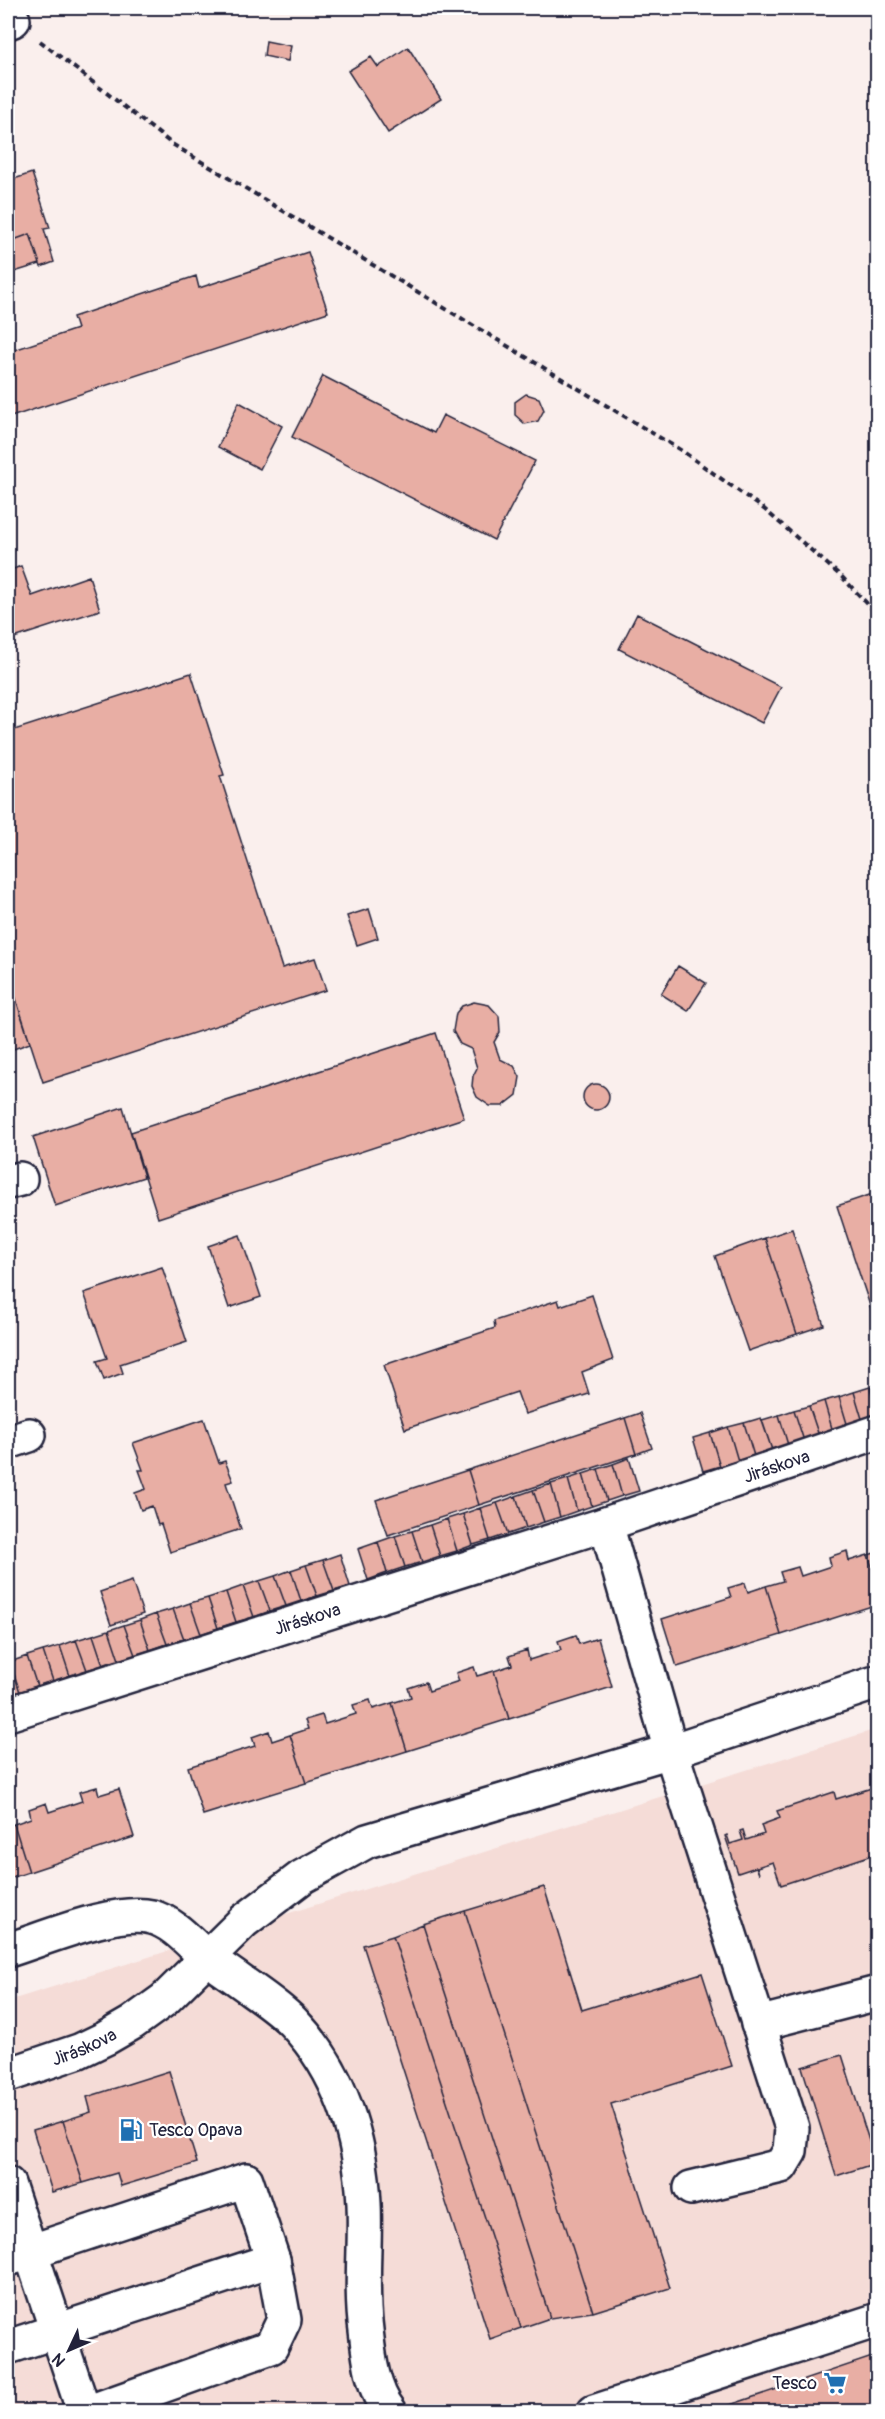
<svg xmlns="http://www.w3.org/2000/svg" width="885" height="2419" viewBox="0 0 885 2419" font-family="Pangolin,sans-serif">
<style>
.built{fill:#f5dcd7}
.building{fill:#e8aea4;stroke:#22223b;stroke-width:1.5}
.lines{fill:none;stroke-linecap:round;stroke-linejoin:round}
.minor-casing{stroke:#22223b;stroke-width:38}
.path{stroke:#22223b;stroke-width:4;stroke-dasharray:6 4.5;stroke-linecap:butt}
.minor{stroke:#fff;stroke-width:33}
.labels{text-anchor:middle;stroke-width:4.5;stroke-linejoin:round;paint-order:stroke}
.street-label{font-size:18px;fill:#22223b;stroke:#fff}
.poi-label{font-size:18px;fill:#22223b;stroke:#fff;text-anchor:start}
</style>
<rect width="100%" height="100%" fill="#faefed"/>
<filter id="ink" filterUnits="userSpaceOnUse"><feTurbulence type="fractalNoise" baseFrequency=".0167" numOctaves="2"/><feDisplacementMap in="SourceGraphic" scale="12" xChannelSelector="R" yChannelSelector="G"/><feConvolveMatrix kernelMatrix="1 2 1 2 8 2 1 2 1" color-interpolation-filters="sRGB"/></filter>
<g filter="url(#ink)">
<!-- built -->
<path class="built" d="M 877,1729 L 877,2411 L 8,2411 L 8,2001 Z"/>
<!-- building -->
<path class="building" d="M 266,41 L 291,46 L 288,61 L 264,56 Z
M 408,47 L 441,99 L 388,133 L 348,71 L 371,57 L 378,67 Z
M 32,173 L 50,228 L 44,229 L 54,262 L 41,267 L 30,234 L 8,242 L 8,181 Z
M 30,234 L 40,264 L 8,274 L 8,242 Z
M 308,252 L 328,312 L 8,418 L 8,352 L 77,329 L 73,317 L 196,276 L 199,288 Z
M 323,376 L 434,433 L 443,415 L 535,461 L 494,540 L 292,437 Z
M 526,394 L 539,398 L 544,410 L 538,421 L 525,424 L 515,415 L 515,402 Z
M 239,402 L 282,426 L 260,469 L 218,447 Z
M 21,566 L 32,596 L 89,576 L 100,610 L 8,640 L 8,571 Z
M 637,614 L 781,687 L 762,723 L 619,649 Z
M 191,673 L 224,775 L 220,776 L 282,968 L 315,958 L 326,990 L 43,1082 L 8,974 L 8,732 Z
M 369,909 L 378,938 L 357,945 L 347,916 Z
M 678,966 L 706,983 L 688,1011 L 661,994 Z
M 8,975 L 30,1043 L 8,1051 Z
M 474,1002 L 489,1005 L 499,1016 L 500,1032 L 494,1042 L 500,1059 L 514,1066 L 520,1077 L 517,1095 L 503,1106 L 490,1106 L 477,1097 L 472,1086 L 473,1076 L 477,1068 L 471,1049 L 460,1044 L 453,1031 L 456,1013 L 462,1006 Z
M 436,1033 L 464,1118 L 158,1218 L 131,1132 Z
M583 1097a13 13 0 1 1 26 0a13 13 0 1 1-26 0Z
M 123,1107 L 144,1177 L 55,1206 L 33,1137 Z
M 878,1192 L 878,1326 L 877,1327 L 837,1206 Z
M 792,1229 L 824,1325 L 797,1334 L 765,1238 Z
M 240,1235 L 261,1297 L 229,1308 L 208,1246 Z
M 765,1238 L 797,1334 L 748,1351 L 715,1256 Z
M 162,1267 L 187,1342 L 120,1364 L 123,1373 L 104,1380 L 97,1361 L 107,1358 L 84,1293 Z
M 592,1295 L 613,1360 L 582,1372 L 589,1394 L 525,1414 L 517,1392 L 405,1429 L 384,1365 L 495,1328 L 494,1321 L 558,1300 L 560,1306 Z
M 878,1385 L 878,1411 L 870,1387 Z
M 870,1387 L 878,1418 L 863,1422 L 854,1392 Z
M 854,1392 L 863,1422 L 848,1427 L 839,1397 Z
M 839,1397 L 848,1427 L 833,1432 L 824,1401 Z
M 824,1401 L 833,1432 L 819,1436 L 809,1406 Z
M 809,1406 L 819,1436 L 804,1441 L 794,1410 Z
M 794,1410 L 804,1441 L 788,1445 L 779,1415 Z
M 640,1413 L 652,1448 L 636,1454 L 625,1418 Z
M 779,1415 L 788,1445 L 772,1450 L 762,1420 Z
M 625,1418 L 636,1454 L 479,1505 L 468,1470 Z
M 761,1418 L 772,1450 L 754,1456 L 744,1423 Z
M 204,1419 L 219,1463 L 225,1461 L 233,1481 L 226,1483 L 241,1529 L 170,1552 L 161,1524 L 158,1525 L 152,1506 L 141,1510 L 135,1493 L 146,1489 L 139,1470 L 143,1470 L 133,1443 Z
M 744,1423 L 754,1456 L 738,1461 L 728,1427 Z
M 728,1427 L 738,1461 L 720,1466 L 710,1433 Z
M 710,1433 L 720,1466 L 703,1471 L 693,1438 Z
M 629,1458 L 639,1491 L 622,1496 L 613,1464 Z
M 613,1464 L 622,1496 L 607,1501 L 598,1469 Z
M 598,1469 L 607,1501 L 592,1506 L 583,1474 Z
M 468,1470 L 479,1505 L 388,1535 L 376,1500 Z
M 583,1474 L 592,1506 L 577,1511 L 568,1479 Z
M 568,1479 L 577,1511 L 560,1517 L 551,1484 Z
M 551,1484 L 560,1517 L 544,1522 L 533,1490 Z
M 533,1490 L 544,1522 L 526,1528 L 516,1496 Z
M 516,1496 L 526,1528 L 508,1534 L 497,1503 Z
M 497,1503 L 508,1534 L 490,1540 L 480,1508 Z
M 480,1508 L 490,1540 L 473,1545 L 463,1514 Z
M 463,1514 L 473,1545 L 457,1551 L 447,1519 Z
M 447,1519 L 457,1551 L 440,1556 L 430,1525 Z
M 430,1525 L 440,1556 L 422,1562 L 412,1531 Z
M 412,1531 L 422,1562 L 405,1567 L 395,1536 Z
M 395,1536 L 405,1567 L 387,1573 L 378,1542 Z
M 378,1542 L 387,1573 L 368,1580 L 358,1549 Z
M 847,1551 L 849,1561 L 868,1555 L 878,1585 L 878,1604 L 781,1635 L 766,1586 L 783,1581 L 780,1572 L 798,1567 L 801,1576 L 831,1566 L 829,1557 Z
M 878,1552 L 878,1585 L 868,1555 Z
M 340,1554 L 350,1586 L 334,1591 L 323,1560 Z
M 323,1560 L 334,1591 L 317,1596 L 306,1565 Z
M 306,1565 L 317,1596 L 301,1601 L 291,1570 Z
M 291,1570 L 301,1601 L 286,1606 L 275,1576 Z
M 275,1576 L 286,1606 L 270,1611 L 259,1581 Z
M 132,1581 L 143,1614 L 111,1625 L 100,1592 Z
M 259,1581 L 270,1611 L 254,1617 L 243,1586 Z
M 745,1583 L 748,1592 L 766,1586 L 781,1635 L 677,1667 L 662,1619 L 731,1597 L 728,1588 Z
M 243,1586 L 254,1617 L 236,1622 L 226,1592 Z
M 226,1592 L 236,1622 L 218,1628 L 208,1598 Z
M 208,1598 L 218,1628 L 201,1634 L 190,1603 Z
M 190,1603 L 201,1634 L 184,1639 L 173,1609 Z
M 173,1609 L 184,1639 L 167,1644 L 156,1614 Z
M 156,1614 L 167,1644 L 150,1650 L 140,1620 Z
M 140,1620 L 150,1650 L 135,1655 L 124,1625 Z
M 124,1625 L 135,1655 L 119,1660 L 109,1630 Z
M 109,1630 L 119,1660 L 103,1665 L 93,1635 Z
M 93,1635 L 103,1665 L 87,1670 L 76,1640 Z
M 576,1635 L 579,1644 L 598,1638 L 612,1687 L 509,1719 L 494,1671 L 512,1665 L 509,1656 L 527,1650 L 529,1660 L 561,1650 L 558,1641 Z
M 76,1640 L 87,1670 L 70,1676 L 60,1646 Z
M 60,1646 L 70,1676 L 53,1681 L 43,1651 Z
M 43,1651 L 53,1681 L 37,1686 L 27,1656 Z
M 27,1656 L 37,1686 L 20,1692 L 10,1662 Z
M 10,1662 L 20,1692 L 8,1696 L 8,1663 Z
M 474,1667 L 477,1676 L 494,1671 L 509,1719 L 407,1751 L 392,1703 L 411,1697 L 408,1688 L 426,1682 L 429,1691 L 459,1681 L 456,1673 Z
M 370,1700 L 373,1709 L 392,1703 L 407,1751 L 306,1783 L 290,1735 L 308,1729 L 305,1720 L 322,1715 L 325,1724 L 356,1714 L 353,1705 Z
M 269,1731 L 272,1741 L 290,1735 L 306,1783 L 203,1815 L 188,1767 L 255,1746 L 252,1737 Z
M 878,1786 L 878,1853 L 781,1885 L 773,1862 L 757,1867 L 759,1874 L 756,1867 L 738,1873 L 725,1836 L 727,1835 L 730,1844 L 743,1840 L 740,1831 L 743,1830 L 746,1840 L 764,1834 L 761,1825 L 780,1818 L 777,1811 L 834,1792 L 836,1799 Z
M 97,1787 L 99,1795 L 119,1789 L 134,1837 L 29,1872 L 14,1824 L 31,1818 L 29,1809 L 46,1803 L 49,1812 L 82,1801 L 79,1792 Z
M 14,1824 L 29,1872 L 8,1879 L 8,1826 Z
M 544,1887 L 582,2010 L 702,1973 L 732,2066 L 611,2104 L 670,2288 L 593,2312 L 465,1911 Z
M 465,1911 L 593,2312 L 550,2318 L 423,1924 Z
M 423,1924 L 550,2318 L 521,2328 L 393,1936 Z
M 393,1936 L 521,2328 L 490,2339 L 363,1945 Z
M 842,2055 L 876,2163 L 836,2176 L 802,2067 Z
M 169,2071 L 197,2163 L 121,2186 L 117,2173 L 83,2183 L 63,2121 L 91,2112 L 87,2097 Z
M 63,2121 L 83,2183 L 52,2192 L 33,2130 Z
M 878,2355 L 878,2412 L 709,2412 Z"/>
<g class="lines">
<!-- minor casing -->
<g class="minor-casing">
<g id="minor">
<path d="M 8,22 L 13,20"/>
<path d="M 8,1182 L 20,1179"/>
<path d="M 8,1442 L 29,1435"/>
<path id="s1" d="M 606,1524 L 878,1432"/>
<path id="s2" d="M 8,1714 L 606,1524 L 671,1751 L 792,2128 L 790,2151 L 781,2166 L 691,2188"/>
<path d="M 8,1950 C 44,1939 115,1908 152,1917 C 174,1923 190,1943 206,1957 C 216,1964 226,1971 236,1978 C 255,1992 276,2005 293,2022 C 340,2071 361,2137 364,2204 C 366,2246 360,2288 366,2330 C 369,2357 372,2389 390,2412"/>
<path d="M 758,2024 L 878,1993"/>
<path id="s3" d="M 8,2075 L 79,2051 L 106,2038 L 132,2023 L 164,2000 L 244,1921 L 302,1877 L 367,1841 L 671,1751 L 878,1682"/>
<path d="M 8,2184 L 84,2412"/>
<path d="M 8,2259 L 246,2180 L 273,2260 L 8,2347"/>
<path d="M 89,2412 L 271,2347 L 284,2320 L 273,2260"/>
<path d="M 594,2412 L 878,2320"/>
</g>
</g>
<!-- path -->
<path class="path" d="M 40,41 L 172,144 L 682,451 L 764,509 L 842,577 L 878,615"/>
<!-- minor -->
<use href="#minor" class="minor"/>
</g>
</g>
<!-- icons -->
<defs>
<g id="fuel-bare" transform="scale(1.8)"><path d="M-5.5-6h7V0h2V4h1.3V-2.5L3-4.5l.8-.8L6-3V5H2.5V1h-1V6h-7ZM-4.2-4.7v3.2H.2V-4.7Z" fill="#1f6fb2" stroke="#fff" stroke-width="2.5" paint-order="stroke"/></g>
<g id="supermarket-bare" transform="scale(1.8)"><path d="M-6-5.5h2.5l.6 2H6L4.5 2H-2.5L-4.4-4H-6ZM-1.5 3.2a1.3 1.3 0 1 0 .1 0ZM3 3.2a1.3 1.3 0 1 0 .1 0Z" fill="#1f6fb2" stroke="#fff" stroke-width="2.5" paint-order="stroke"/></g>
</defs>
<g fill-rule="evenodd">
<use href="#fuel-bare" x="131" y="2130"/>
<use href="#supermarket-bare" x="835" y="2383"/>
</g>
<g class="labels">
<!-- street labels -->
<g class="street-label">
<text dy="6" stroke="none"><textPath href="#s1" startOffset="180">Jiráskova</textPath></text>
<text dy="6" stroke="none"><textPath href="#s2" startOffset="314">Jiráskova</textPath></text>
<text dy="6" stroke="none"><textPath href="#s3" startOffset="81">Jiráskova</textPath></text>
</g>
<!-- poi labels -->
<g class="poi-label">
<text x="149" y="2136">Tesco Opava</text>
<text x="817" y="2389" text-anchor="end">Tesco</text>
</g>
</g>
<!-- margin -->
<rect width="885" height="2419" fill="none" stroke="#fff" stroke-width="30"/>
<rect x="15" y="15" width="855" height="2389" fill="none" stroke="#22223b" stroke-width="2" filter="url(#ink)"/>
<!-- north arrow -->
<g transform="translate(69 2350) rotate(226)" stroke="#ffffff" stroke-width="4.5" paint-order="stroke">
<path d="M0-4.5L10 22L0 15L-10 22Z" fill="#22223b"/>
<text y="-9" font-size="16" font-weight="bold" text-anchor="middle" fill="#22223b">N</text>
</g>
</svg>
